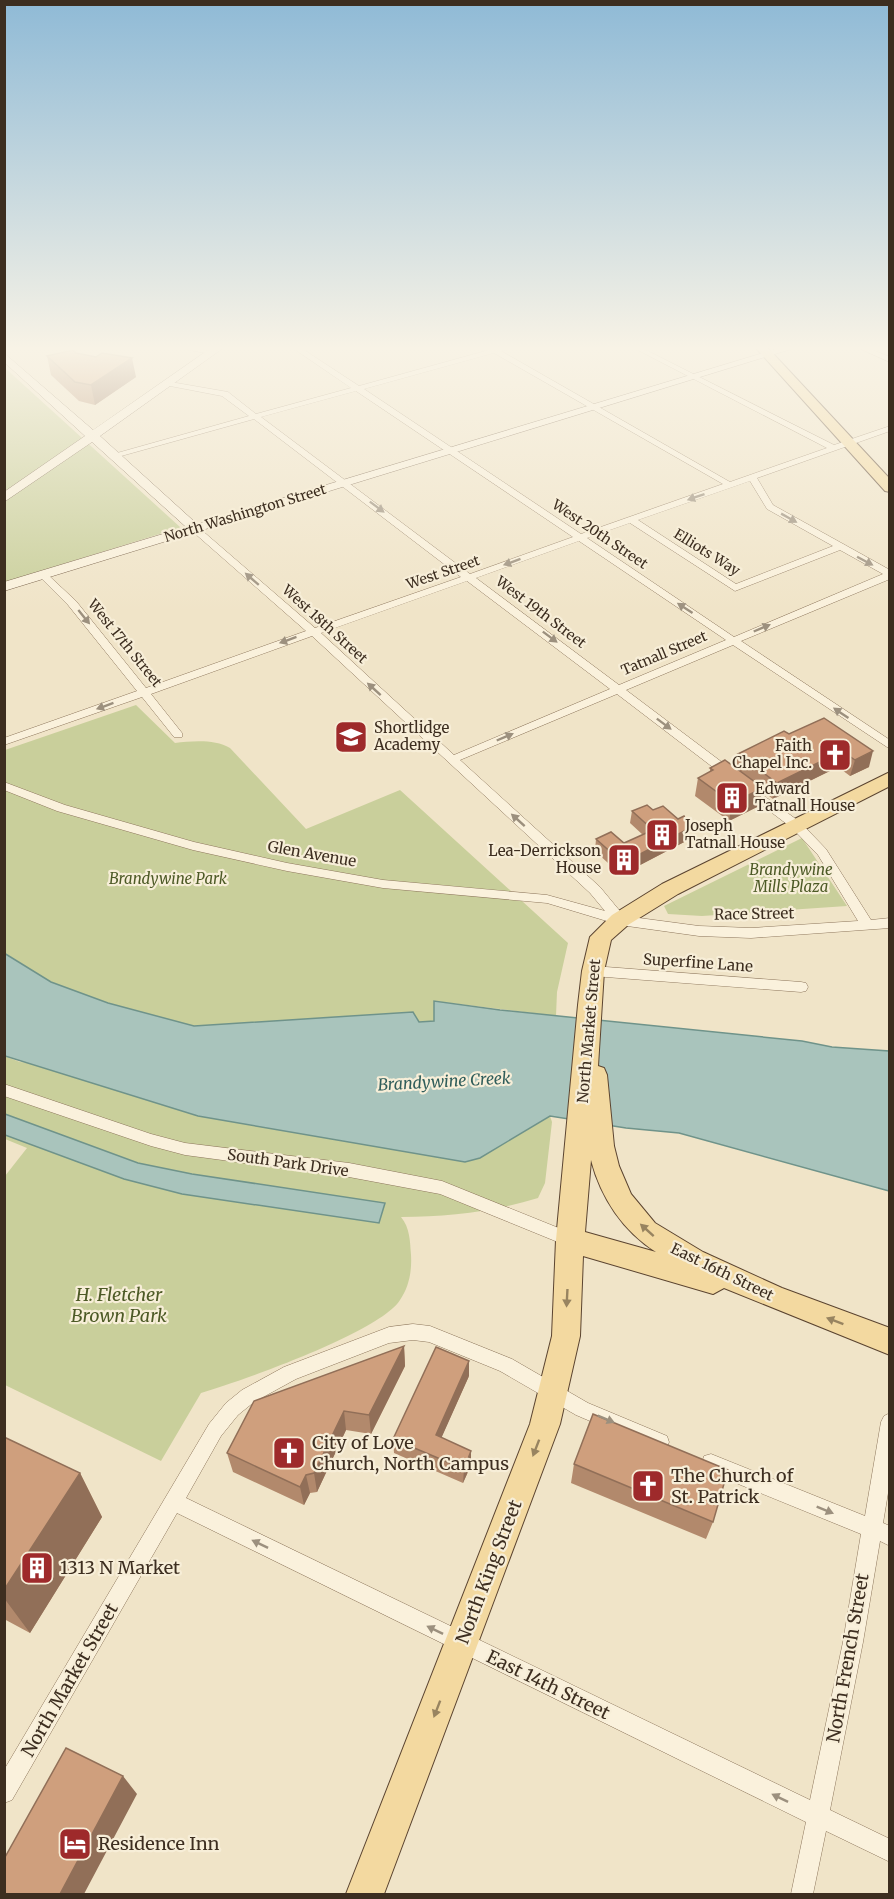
<svg xmlns="http://www.w3.org/2000/svg" width="894" height="1899" viewBox="0 0 894 1899" font-family="Merriweather,serif">
<style>
.green{fill:#c9cf9b}
.water{fill:#a9c4bc;stroke:#6f938a;stroke-width:1.5}
.lines{fill:none;stroke-linecap:round;stroke-linejoin:round}
.street-casing{stroke:#8d765c;stroke-width:1}
.secondary-casing{stroke:#6f573f;stroke-width:1}
.primary-casing{stroke:#5b4430;stroke-width:2}
.street{fill:#faf1dc;fill-rule:evenodd}
.secondary{fill:#faf1dc;fill-rule:evenodd}
.primary{fill:#f3d9a0;fill-rule:evenodd}
.wall{fill:#b2896c}
.shaded-wall{fill:#916f58}
.building{fill:#cf9f7d;stroke:#916f58;stroke-width:1.5}
.oneway{fill:#9c907e}
.oneway2{fill:#988460}
.labels{text-anchor:middle;stroke-width:4.5;stroke-linejoin:round;paint-order:stroke}
.far-street-label{font-size:14px;fill:#3d2e20;stroke:#f7eed8}
.poi-label{font-size:15px;fill:#3d2e20;stroke:#f7eed8;text-anchor:start}
.street-label{font-size:15px;fill:#3d2e20;stroke:#f7eed8}
.park-label{font-size:15px;font-style:italic;fill:#4d5a26;stroke:#f7eed8}
.water-label{font-size:16px;font-style:italic;fill:#2f5d5a;stroke:#f7eed8}
.near-park-label{font-size:18px;font-style:italic;fill:#4d5a26;stroke:#f7eed8}
.near-poi-label{font-size:18px;fill:#3d2e20;stroke:#f7eed8;text-anchor:start}
.near-street-label{font-size:18px;fill:#3d2e20;stroke:#f7eed8}
</style>
<rect width="100%" height="100%" fill="#f0e4c8"/>
<!-- green -->
<path class="green" d="M 4,367 L 180,527 L 179,528 L 5,582 Z
M 136,705 L 175,743 C 192,741 215,739 230,748 L 306,829 L 400,790 L 568,943 L 557,992 L 556,1016 L 434,1001 L 435,1021 L 419,1022 L 413,1012 L 194,1026 L 108,1003 L 51,982 L 5,953 L 5,750 Z
M 802,838 L 847,906 L 702,916 L 668,914 L 664,906 Z
M 4,1056 L 20,1062 L 550,1116 L 552,1122 L 545,1183 L 538,1198 C 493,1212 448,1217 401,1217 C 410,1228 410,1241 411,1255 C 412,1271 409,1287 400,1300 C 380,1332 242,1381 201,1393 L 161,1461 L 5,1385 L 5,1176 L 27,1148 L 5,1139 Z"/>
<!-- water -->
<path class="water" d="M 4,953 L 51,982 L 108,1003 L 194,1026 L 413,1012 L 419,1022 L 434,1021 L 434,1001 L 500,1010 L 802,1041 L 832,1047 L 889,1051 L 889,1191 L 679,1133 L 626,1128 L 550,1116 L 480,1158 L 465,1162 L 198,1116 L 5,1056 Z
M 5,1114 L 138,1163 L 192,1174 L 385,1203 L 379,1223 L 182,1194 L 124,1179 L 5,1135 Z"/>
<g class="lines">
<!-- street casing -->
<g class="street-casing">
<path id="street" d="M 170,346 L 185,346 L 215,352 L 211,354 Z
M 290,346 L 298,346 L 359,386 L 489,350 L 487,346 L 496,348 L 516,346 L 501,351 L 730,482 L 827,448 L 630,346 L 638,346 L 834,445 L 890,426 L 890,431 L 757,478 L 773,505 L 890,570 L 890,579 L 741,641 L 890,740 L 890,749 L 733,645 L 626,690 L 735,772 L 737,775 L 735,778 L 727,778 L 617,694 L 460,760 L 600,887 L 624,916 L 699,926 L 751,928 L 858,921 L 818,855 L 792,828 L 742,790 L 740,787 L 742,784 L 746,783 L 800,822 L 826,849 L 871,920 L 890,918 L 890,928 L 751,938 L 699,936 L 620,925 L 547,903 L 383,888 L 287,871 L 193,850 L 57,811 L 4,790 L 4,782 L 65,805 L 194,842 L 287,863 L 383,880 L 547,895 L 605,911 L 590,893 L 312,636 L 151,694 L 182,733 L 182,737 L 174,737 L 142,697 L 4,745 L 4,738 L 137,691 L 68,605 L 40,577 L 40,573 L 46,573 L 76,601 L 146,688 L 306,631 L 192,531 L 192,527 L 198,527 L 315,628 L 461,577 L 254,419 L 114,458 L 110,455 L 249,416 L 222,396 L 165,385 L 165,381 L 228,392 L 256,414 L 351,388 ZM 494,353 L 723,484 L 581,534 L 364,389 ZM 356,391 L 573,537 L 470,574 L 261,417 ZM 750,481 L 767,509 L 833,546 L 736,584 L 638,520 ZM 630,523 L 735,591 L 840,550 L 883,574 L 734,637 L 587,538 ZM 579,541 L 726,640 L 619,685 L 476,578 ZM 467,581 L 610,689 L 454,755 L 321,633 Z
M 854,346 L 863,346 L 890,357 L 890,362 Z
M 593,966 L 801,982 L 806,983 L 808,987 L 806,991 L 801,992 L 593,976 L 586,971 Z
M 4,1084 L 151,1134 L 185,1143 L 349,1163 L 442,1181 L 576,1235 L 578,1240 L 576,1245 L 570,1247 L 440,1194 L 349,1177 L 185,1155 L 151,1146 L 4,1096 Z
M 413,1324 L 430,1326 L 512,1359 L 588,1403 L 667,1436 L 669,1442 L 667,1448 L 660,1451 L 576,1415 L 500,1371 L 429,1342 L 413,1340 L 389,1343 L 296,1379 L 254,1402 L 238,1415 L 221,1436 L 186,1498 L 810,1800 L 843,1642 L 861,1534 L 704,1470 L 702,1463 L 704,1456 L 711,1454 L 865,1516 L 881,1422 L 884,1416 L 890,1413 L 890,1481 L 883,1523 L 890,1526 L 890,1546 L 880,1541 L 863,1642 L 830,1810 L 890,1839 L 890,1862 L 826,1831 L 813,1894 L 791,1894 L 806,1822 L 177,1513 L 12,1800 L 4,1803 L 4,1770 L 209,1424 L 226,1403 L 242,1390 L 284,1367 L 389,1327 Z"/>
</g>
<!-- secondary casing -->
<g class="secondary-casing">
<path id="secondary" d="M 214,346 L 226,346 L 100,436 L 197,524 L 786,346 L 801,346 L 4,591 L 4,582 L 186,527 L 92,442 L 4,502 L 4,492 L 85,436 L 4,362 L 4,353 L 93,430 Z"/>
</g>
<!-- primary casing -->
<g class="primary-casing">
<path id="primary" d="M 754,346 L 766,346 L 890,479 L 890,492 L 885,491 Z
M 890,772 L 890,786 L 678,894 L 628,925 L 611,940 L 604,971 L 598,1066 L 604,1068 L 607,1075 L 614,1146 L 619,1166 L 631,1194 L 655,1223 L 703,1252 L 782,1288 L 890,1328 L 890,1355 L 724,1288 L 713,1294 L 583,1256 L 580,1336 L 560,1424 L 384,1894 L 346,1894 L 530,1424 L 552,1336 L 556,1240 L 578,1005 L 582,971 L 590,937 L 612,915 L 662,884 ZM 591,1160 C 601,1198 623,1231 656,1252 L 585,1232 Z"/>
</g>
<!-- street -->
<use href="#street" class="street"/>
<!-- secondary -->
<use href="#secondary" class="secondary"/>
<!-- primary -->
<use href="#primary" class="primary"/>
</g>
<!-- wall -->
<path class="wall" d="M 76,353 L 136,377 L 95,405 L 79,401 L 51,375 L 47,356 Z
M 824,718 L 869,767 L 850,776 L 838,767 L 773,799 L 762,791 L 759,806 L 729,821 L 695,796 L 698,778 L 710,772 L 710,768 L 736,768 L 738,754 L 789,734 Z
M 653,810 L 690,828 L 688,840 L 621,875 L 595,851 L 596,839 L 624,843 L 643,835 L 630,823 L 632,811 Z
M 404,1346 L 405,1366 L 371,1434 L 346,1430 L 317,1492 L 310,1493 L 304,1505 L 233,1472 L 227,1453 Z
M 469,1376 L 441,1438 L 471,1465 L 463,1483 L 394,1453 L 393,1439 Z
M 4,1437 L 80,1473 L 102,1517 L 30,1633 L 4,1619 Z
M 574,1464 L 713,1522 L 706,1539 L 571,1483 Z"/>
<!-- shaded-wall -->
<path class="shaded-wall" d="M 132,358 L 136,377 L 95,405 L 91,385 Z
M 842,751 L 838,767 L 773,799 L 777,783 Z
M 873,751 L 869,767 L 850,776 L 855,760 Z
M 763,788 L 759,806 L 729,821 L 732,803 Z
M 690,828 L 688,840 L 621,875 L 623,863 Z
M 404,1346 L 405,1366 L 371,1434 L 369,1415 Z
M 469,1361 L 469,1376 L 436,1450 L 436,1435 Z
M 344,1411 L 346,1430 L 317,1492 L 314,1473 Z
M 471,1451 L 471,1465 L 463,1483 L 464,1469 Z
M 80,1473 L 102,1517 L 30,1633 L 4,1598 L 4,1590 Z
M 306,1475 L 310,1493 L 304,1505 L 300,1487 Z
M 123,1776 L 137,1794 L 84,1894 L 60,1894 Z"/>
<!-- building -->
<path class="building" d="M 73,350 L 76,353 L 96,357 L 102,353 L 132,358 L 91,385 L 75,382 L 47,356 Z
M 824,718 L 873,751 L 855,760 L 842,751 L 777,783 L 738,754 L 784,731 L 789,734 Z
M 725,760 L 763,788 L 732,803 L 698,778 L 713,770 L 710,768 Z
M 647,805 L 653,810 L 663,806 L 678,819 L 684,816 L 690,828 L 623,863 L 596,839 L 611,832 L 624,843 L 653,830 L 632,811 Z
M 404,1346 L 369,1415 L 344,1411 L 314,1473 L 306,1475 L 300,1487 L 227,1453 L 254,1401 Z
M 436,1347 L 469,1361 L 436,1435 L 471,1451 L 464,1469 L 393,1439 Z
M 593,1414 L 728,1470 L 713,1522 L 574,1464 Z
M 4,1437 L 80,1473 L 4,1590 Z
M 66,1748 L 123,1776 L 60,1894 L 4,1894 L 4,1859 Z"/>
<!-- one-way arrows -->
<defs><path id="oneway-solid" d="M-6-.8H1V-3.2L6.5 0L1 3.2V.8H-6Z" transform="scale(1.5)"/></defs>
<g class="oneway">
<use href="#oneway-solid" transform="translate(696 497) rotate(161)"/>
<use href="#oneway-solid" transform="translate(377 507) rotate(37)"/>
<use href="#oneway-solid" transform="translate(789 518) rotate(29)"/>
<use href="#oneway-solid" transform="translate(865 561) rotate(28)"/>
<use href="#oneway-solid" transform="translate(512 562) rotate(160)"/>
<use href="#oneway-solid" transform="translate(252 579) rotate(-139)"/>
<use href="#oneway-solid" transform="translate(685 608) rotate(-147)"/>
<use href="#oneway-solid" transform="translate(84 617) rotate(51)"/>
<use href="#oneway-solid" transform="translate(762 628) rotate(-23)"/>
<use href="#oneway-solid" transform="translate(550 637) rotate(37)"/>
<use href="#oneway-solid" transform="translate(288 640) rotate(160)"/>
<use href="#oneway-solid" transform="translate(374 689) rotate(-138)"/>
<use href="#oneway-solid" transform="translate(105 706) rotate(160)"/>
<use href="#oneway-solid" transform="translate(841 713) rotate(-146)"/>
<use href="#oneway-solid" transform="translate(664 724) rotate(37)"/>
<use href="#oneway-solid" transform="translate(505 737) rotate(-23)"/>
<use href="#oneway-solid" transform="translate(518 820) rotate(-138)"/>
<use href="#oneway-solid" transform="translate(606 1419) rotate(23)"/>
<use href="#oneway-solid" transform="translate(825 1510) rotate(22)"/>
<use href="#oneway-solid" transform="translate(260 1544) rotate(-154)"/>
<use href="#oneway-solid" transform="translate(435 1630) rotate(-154)"/>
<use href="#oneway-solid" transform="translate(780 1798) rotate(-154)"/>
</g>
<g class="oneway2">
<use href="#oneway-solid" transform="translate(647 1230) rotate(-138)"/>
<use href="#oneway-solid" transform="translate(567 1298) rotate(93)"/>
<use href="#oneway-solid" transform="translate(835 1321) rotate(-159)"/>
<use href="#oneway-solid" transform="translate(536 1448) rotate(111)"/>
<use href="#oneway-solid" transform="translate(437 1709) rotate(111)"/>
</g>
<!-- sky -->
<linearGradient id="sky" x2="0" y2="1"><stop stop-color="#8fbad6"/><stop offset="0.57" stop-color="#f8f3e6"/><stop offset="1" stop-color="#f8f3e6" stop-opacity="0"/></linearGradient>
<rect width="894" height="611" fill="url(#sky)"/>
<!-- icons -->
<defs>
<g id="school-square" transform="scale(1.725)"><rect x="-9" y="-9" width="18" height="18" rx="4" fill="#9e2a2b" stroke="#f7eed8"/><path d="M0-5L7-2L0 1L-7-2ZM-4 1L0 2.5L4 1V4Q0 6-4 4Z" fill="#fff"/></g>
<g id="church-square" transform="scale(1.725)"><rect x="-9" y="-9" width="18" height="18" rx="4" fill="#9e2a2b" stroke="#f7eed8"/><path d="M-1.2-6h2.4v3.5h3.3v2.4h-3.3V6h-2.4V-.1h-3.3v-2.4h3.3Z" fill="#fff"/></g>
<g id="building-square" transform="scale(1.725)"><rect x="-9" y="-9" width="18" height="18" rx="4" fill="#9e2a2b" stroke="#f7eed8"/><path d="M-4-6H4V6H1V3H-1V6H-4ZM-2.5-4.3h1.7v1.8h-1.7ZM.8-4.3h1.7v1.8H.8ZM-2.5-1h1.7V.8h-1.7ZM.8-1h1.7V.8H.8Z" fill="#fff"/></g>
<g id="hotel-square" transform="scale(1.725)"><rect x="-9" y="-9" width="18" height="18" rx="4" fill="#9e2a2b" stroke="#f7eed8"/><path d="M-6-4.5h1.5V1H6V5H4.5V3h-9V5H-6ZM-4 0a1.8 1.8 0 1 1 3.6 0ZM.5 0V-2.5h3Q6-2.5 6 0Z" fill="#fff"/></g>
</defs>
<g fill-rule="evenodd">
<use href="#school-square" x="351" y="737"/>
<use href="#church-square" x="835" y="755"/>
<use href="#building-square" x="732" y="798"/>
<use href="#building-square" x="662" y="835"/>
<use href="#building-square" x="624" y="860"/>
<use href="#church-square" x="289" y="1453"/>
<use href="#church-square" x="648" y="1486"/>
<use href="#building-square" x="37" y="1568"/>
<use href="#hotel-square" x="75" y="1844"/>
</g>
<g class="labels">
<!-- far-street labels -->
<g class="far-street-label">
<text transform="translate(245 513) rotate(-17)" y="5">North Washington Street</text>
<text transform="translate(600 534) rotate(34)" y="5">West 20th Street</text>
<text transform="translate(707 552) rotate(32)" y="5">Elliots Way</text>
<text transform="translate(443 572) rotate(-19)" y="5">West Street</text>
<text transform="translate(541 612) rotate(37)" y="5">West 19th Street</text>
<text transform="translate(325 624) rotate(42)" y="5">West 18th Street</text>
<text transform="translate(125 643) rotate(51)" y="5">West 17th Street</text>
<text transform="translate(664 653) rotate(-23)" y="5">Tatnall Street</text>
</g>
<!-- poi labels -->
<g class="poi-label">
<text x="374" y="733">Shortlidge<tspan x="374" dy="17">Academy</tspan></text>
<text x="812" y="751" text-anchor="end">Faith<tspan x="812" dy="17">Chapel Inc.</tspan></text>
<text x="755" y="794">Edward<tspan x="755" dy="17">Tatnall House</tspan></text>
<text x="685" y="831">Joseph<tspan x="685" dy="17">Tatnall House</tspan></text>
<text x="601" y="856" text-anchor="end">Lea-Derrickson<tspan x="601" dy="17">House</tspan></text>
</g>
<!-- street labels -->
<g class="street-label">
<text transform="translate(312 854) rotate(10)" y="5">Glen Avenue</text>
<text transform="translate(754 914) rotate(-1)" y="5">Race Street</text>
<text transform="translate(698 963) rotate(4)" y="5">Superfine Lane</text>
<text transform="translate(589 1031) rotate(-85)" y="5">North Market Street</text>
<text transform="translate(288 1163) rotate(8)" y="5">South Park Drive</text>
<text transform="translate(722 1272) rotate(26)" y="5">East 16th Street</text>
</g>
<!-- park labels -->
<g class="park-label">
<text x="791" y="875">Brandywine<tspan x="791" dy="17">Mills Plaza</tspan></text>
<text x="168" y="884">Brandywine Park</text>
</g>
<!-- water labels -->
<g class="water-label">
<text transform="translate(444 1081) rotate(-3)" y="6">Brandywine Creek</text>
</g>
<!-- near-park labels -->
<g class="near-park-label">
<text x="119" y="1301">H. Fletcher<tspan x="119" dy="21">Brown Park</tspan></text>
</g>
<!-- near-poi labels -->
<g class="near-poi-label">
<text x="312" y="1449">City of Love<tspan x="312" dy="21">Church, North Campus</tspan></text>
<text x="671" y="1482">The Church of<tspan x="671" dy="21">St. Patrick</tspan></text>
<text x="60" y="1574">1313 N Market</text>
<text x="98" y="1850">Residence Inn</text>
</g>
<!-- near-street labels -->
<g class="near-street-label">
<text transform="translate(489 1572) rotate(-69)" y="6">North King Street</text>
<text transform="translate(848 1658) rotate(-80)" y="6">North French Street</text>
<text transform="translate(70 1680) rotate(-60)" y="6">North Market Street</text>
<text transform="translate(548 1685) rotate(26)" y="6">East 14th Street</text>
</g>
</g>
<!-- border -->
<rect width="894" height="1899" fill="none" stroke="#3d2e20" stroke-width="12"/>
</svg>
